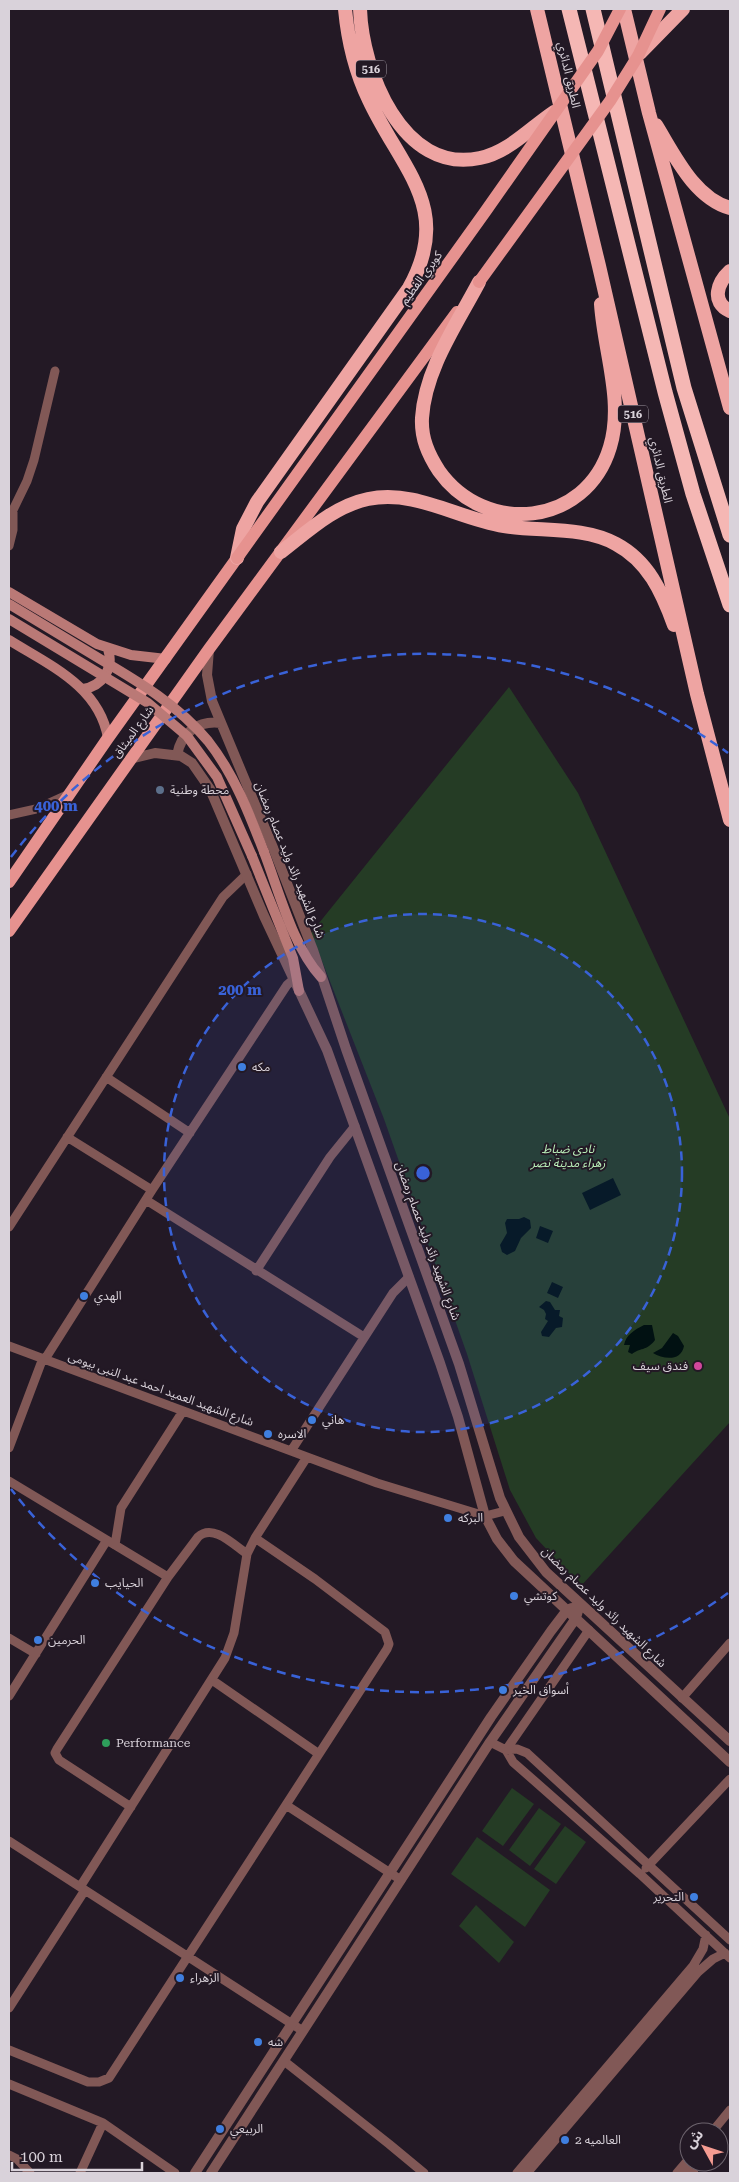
<svg xmlns="http://www.w3.org/2000/svg" width="739" height="2182" viewBox="0 0 739 2182" font-family="'Roboto Serif','Noto Sans Arabic',serif">
<style>
.green{fill:#253c25}
.water{fill:#011112}
.lines{fill:none;stroke-linecap:round;stroke-linejoin:round}
.minor{stroke:#815856;stroke-width:9}
.tertiary{stroke:#815856;stroke-width:10}
.secondary{stroke:#ba7976;stroke-width:10}
.primary{stroke:#e6928f;stroke-width:12}
.trunk{stroke:#eea4a2;stroke-width:14}
.motorway{stroke:#f5b7b4;stroke-width:15}
.secondary-bridge{stroke:#ba7976;stroke-width:10}
.primary-bridge{stroke:#e6928f;stroke-width:12}
.ring{fill:none;stroke:#3962d8;stroke-width:2.5;stroke-dasharray:9 6}
.service-dot{fill:#5c6f8a;stroke:#231925;stroke-width:2}
.shop-dot{fill:#3f7fe0;stroke:#231925;stroke-width:2}
.hotel-dot{fill:#d1479c;stroke:#231925;stroke-width:2}
.leisure-dot{fill:#2e9e5b;stroke:#231925;stroke-width:2}
.labels{text-anchor:middle;stroke-width:4;stroke-linejoin:round;paint-order:stroke}
.shield{fill:#231925;stroke:#a29aa4;stroke-width:1}
.shield-label{font-size:11px;font-weight:bold;fill:#d9d2da}
.street-label{font-size:12px;fill:#d9d2da;stroke:#231925}
.poi-label{font-size:12px;fill:#d9d2da;stroke:#231925;text-anchor:start}
.park-label{font-size:12px;font-style:italic;fill:#baefb9;stroke:#231925}
.centre{fill:#3962d8;stroke:#231925;stroke-width:2.5}
.ring-label{font-size:15px;text-anchor:middle;font-weight:bold;fill:#3962d8;stroke:#231925;stroke-width:4;stroke-linejoin:round;paint-order:stroke}
</style>
<rect width="100%" height="100%" fill="#231925"/>
<!-- green -->
<path class="green" d="M 509,687 L 578,793 L 730,1119 L 730,1422 L 581,1586 L 536,1538 L 510,1490 L 467,1354 L 384,1119 L 311,933 Z
M 512,1788 L 534,1804 L 503,1846 L 482,1831 Z
M 539,1808 L 561,1824 L 530,1866 L 509,1850 Z
M 565,1826 L 586,1842 L 556,1884 L 534,1869 Z
M 477,1837 L 550,1890 L 525,1927 L 451,1874 Z
M 476,1905 L 514,1942 L 499,1963 L 459,1926 Z"/>
<!-- water -->
<path class="water" d="M 613,1178 L 621,1195 L 590,1210 L 582,1193 Z
M 524,1217 L 530,1220 L 531,1228 L 521,1238 L 515,1251 L 507,1255 L 502,1252 L 500,1245 L 507,1233 L 505,1223 L 507,1219 L 519,1219 Z
M 540,1226 L 553,1231 L 548,1243 L 536,1238 Z
M 552,1282 L 563,1287 L 558,1298 L 547,1293 Z
M 546,1301 L 550,1302 L 555,1310 L 560,1310 L 559,1316 L 563,1318 L 562,1327 L 556,1328 L 549,1337 L 542,1336 L 541,1332 L 548,1321 L 545,1319 L 546,1314 L 544,1310 L 539,1307 Z
M 644,1325 L 652,1325 L 655,1340 C 647,1351 639,1348 632,1354 L 628,1352 L 630,1345 L 624,1345 C 626,1335 634,1330 644,1325 Z
M 673,1333 L 678,1336 L 684,1346 C 681,1362 663,1359 653,1353 L 662,1348 Z"/>
<g class="lines">
<!-- minor -->
<path class="minor" d="M 9,546 L 13,530 L 13,510 L 27,481 L 34,460 L 55,371
M 9,815 L 36,809 L 69,794
M 106,1077 L 190,1133
M 67,1137 L 152,1190
M 146,1200 L 364,1337
M 9,1227 L 223,897 L 247,874
M 256,1271 L 330,1157 L 355,1126
M 9,1346 L 377,1483 L 485,1516 L 505,1511
M 45,1359 L 152,1190 L 287,985 L 294,979
M 9,1448 L 43,1358
M 291,1451 L 393,1293 L 409,1277
M 9,1481 L 168,1577
M 115,1545 L 121,1508 L 183,1411
M 9,1638 L 36,1654
M 212,1680 L 319,1754
M 9,1696 L 107,1540
M 682,1698 L 730,1643
M 490,1742 L 506,1750 L 517,1749 L 527,1753 L 730,1940
M 506,1750 L 513,1762 L 640,1874 L 730,1958
M 506,1750 L 589,1630
M 286,1805 L 401,1880
M 131,1807 L 59,1760 L 55,1753 L 57,1749 L 168,1577 L 198,1537 C 213,1523 234,1545 247,1554
M 9,1841 L 303,2031
M 646,1868 L 730,1779
M 80,1887 L 225,1658 L 234,1633 L 247,1554 L 255,1538 L 307,1457
M 9,2008 L 85,1890
M 9,2050 L 88,2082 L 99,2082 L 109,2078 L 387,1649 L 389,1644 L 385,1632 L 315,1579 L 255,1538
M 284,2061 L 389,2144 L 424,2173
M 9,2084 L 103,2123 L 175,2173
M 712,2132 L 730,2110
M 9,2155 L 17,2159 L 30,2173
M 684,2166 L 694,2173
M 80,2173 L 103,2123
M 517,2173 L 693,1966 L 703,1949 L 706,1935
M 527,2173 L 698,1972 L 713,1959 L 725,1953
M 677,2173 L 689,2159"/>
<!-- tertiary -->
<path class="tertiary" d="M 209,649 L 207,675 L 212,701 L 274,850 L 313,950 L 346,1049 L 459,1364 L 500,1498 L 519,1537 L 546,1572 L 730,1741
M 177,755 C 181,733 198,720 221,723
M 130,759 L 155,753 L 181,756 L 192,763 L 210,789 L 264,916 L 327,1050 L 440,1363 L 458,1417 L 485,1516 L 497,1539 L 514,1561 L 730,1762
M 195,2173 L 491,1717 L 551,1631 L 567,1610 L 572,1608
M 211,2173 L 490,1742 L 576,1618 L 578,1611"/>
<!-- secondary -->
<path class="secondary" d="M 9,592 L 97,644 L 131,655 L 166,659
M 9,640 C 49,665 99,686 108,738
M 83,689 C 103,686 114,668 108,649
M 264,852 C 279,891 293,947 321,977
M 252,856 L 293,958 L 299,991"/>
<!-- primary -->
<path class="primary" d="M 9,882 L 108,738 L 237,558
M 9,931 L 209,649 L 457,312"/>
<!-- trunk -->
<path class="trunk" d="M 360,9 C 362,70 402,175 480,158 C 509,152 530,128 554,112
M 537,9 L 599,266 L 697,694 L 730,820
M 624,9 L 649,113 L 730,408
M 640,53 L 683,9
M 656,125 C 674,154 694,198 730,208
M 730,271 C 718,282 710,302 730,311
M 479,282 C 457,324 425,369 422,418 C 421,438 428,454 439,471 C 485,536 586,527 610,447 C 624,401 604,351 601,304
M 281,552 C 307,532 334,506 368,499 C 416,489 458,519 504,526 C 540,532 583,526 616,544 C 648,561 662,592 674,625
M 237,558 L 243,529 L 257,502 L 409,288 C 454,208 401,169 369,100 C 355,71 348,41 345,9"/>
<!-- motorway -->
<path class="motorway" d="M 569,9 L 665,392 L 693,494 L 730,605
M 593,9 L 684,388 L 730,535"/>
<!-- secondary-bridge -->
<path class="secondary-bridge" d="M 9,604 C 39,622 69,640 100,659 C 139,682 178,705 208,741 C 234,774 249,813 264,852
M 9,619 L 148,703 L 187,736 L 217,777 L 252,856"/>
<!-- primary-bridge -->
<path class="primary-bridge" d="M 479,282 L 610,101 L 638,56 L 660,9
M 237,558 L 485,212 L 598,51 L 620,9"/>
</g>
<!-- distance rings -->
<circle cx="423" cy="1173" r="259" fill="#3962d8" fill-opacity=".12"/>
<g class="ring">
<circle cx="423" cy="1173" r="259"/>
<path d="M728 1593A519 519 0 0 1 11 1489M11 857A519 519 0 0 1 728 753"/>
</g>
<!-- markers -->
<circle class="service-dot" cx="160" cy="790" r="5"/>
<g class="shop-dot">
<circle cx="242" cy="1067" r="5"/>
<circle cx="84" cy="1296" r="5"/>
<circle cx="312" cy="1420" r="5"/>
<circle cx="268" cy="1434" r="5"/>
<circle cx="448" cy="1518" r="5"/>
<circle cx="95" cy="1583" r="5"/>
<circle cx="514" cy="1596" r="5"/>
<circle cx="38" cy="1640" r="5"/>
<circle cx="503" cy="1690" r="5"/>
<circle cx="694" cy="1897" r="5"/>
<circle cx="180" cy="1978" r="5"/>
<circle cx="258" cy="2042" r="5"/>
<circle cx="220" cy="2129" r="5"/>
<circle cx="565" cy="2140" r="5"/>
</g>
<circle class="hotel-dot" cx="698" cy="1366" r="5"/>
<circle class="leisure-dot" cx="106" cy="1743" r="5"/>
<g class="labels">
<!-- shield labels -->
<g class="shield">
<rect x="356" y="60.5" width="30" height="17" rx="4"/>
<rect x="618" y="405.5" width="30" height="17" rx="4"/>
</g>
<g class="shield-label">
<text x="371" y="73">516</text>
<text x="633" y="418">516</text>
</g>
<!-- street labels -->
<g class="street-label">
<text transform="translate(569 75) rotate(77)" y="4">الطريق الدائري</text>
<text transform="translate(421 278) rotate(-54)" y="4">كوبري الفطيم</text>
<text transform="translate(661 470) rotate(77)" y="4">الطريق الدائري</text>
<text transform="translate(133 732) rotate(-54)" y="4">شارع الميثاق</text>
<text transform="translate(290 860) rotate(68)" y="4">شارع الشهيد رائد وليد عصام رمضان</text>
<text transform="translate(428 1241) rotate(70)" y="4">شارع الشهيد رائد وليد عصام رمضان</text>
<text transform="translate(161 1389) rotate(20)" y="4">شارع الشهيد العميد احمد عبد النبى بيومى</text>
<text transform="translate(604 1607) rotate(44)" y="4">شارع الشهيد رائد وليد عصام رمضان</text>
</g>
<!-- poi labels -->
<g class="poi-label">
<text x="170" y="794">محطة وطنية</text>
<text x="252" y="1071">مكه</text>
<text x="94" y="1300">الهدي</text>
<text x="688" y="1370" text-anchor="end">فندق سيف</text>
<text x="322" y="1424">هاني</text>
<text x="278" y="1438">الاسره</text>
<text x="458" y="1522">البركه</text>
<text x="105" y="1587">الحيايب</text>
<text x="524" y="1600">كوتشي</text>
<text x="48" y="1644">الحرمين</text>
<text x="513" y="1694">أسواق الخير</text>
<text x="116" y="1747">Performance</text>
<text x="684" y="1901" text-anchor="end">التحرير</text>
<text x="190" y="1982">الزهراء</text>
<text x="268" y="2046">شه</text>
<text x="230" y="2133">الربيعي</text>
<text x="575" y="2144">العالميه 2</text>
</g>
<!-- park labels -->
<g class="park-label">
<text x="568" y="1153">نادى ضباط<tspan x="568" dy="14">زهراء مدينة نصر</tspan></text>
</g>
</g>
<circle cx="423" cy="1173" r="8" class="centre"/>
<g class="ring-label">
<text x="56" y="811">400 m</text>
<text x="240" y="995">200 m</text>
</g>
<!-- border -->
<rect width="739" height="2182" fill="none" stroke="#d9d2da" stroke-width="20"/>
<!-- north arrow -->
<g transform="translate(704 2147) rotate(310)"><circle r="24" fill="#231925" stroke="#6c636d"/>
<path d="M0-4L9 19L0 12L-9 19Z" fill="#f59c92"/>
<text y="-8" font-size="14" font-weight="bold" text-anchor="middle" fill="#d9d2da">ش</text>
</g>
<!-- scale -->
<path d="M12 2162v8h130v-8" fill="none" stroke="#d9d2da" stroke-width="2.5"/>
<text x="20" y="2162" font-size="15" fill="#d9d2da" stroke="#231925" stroke-width="4" paint-order="stroke">100 m</text>
</svg>
